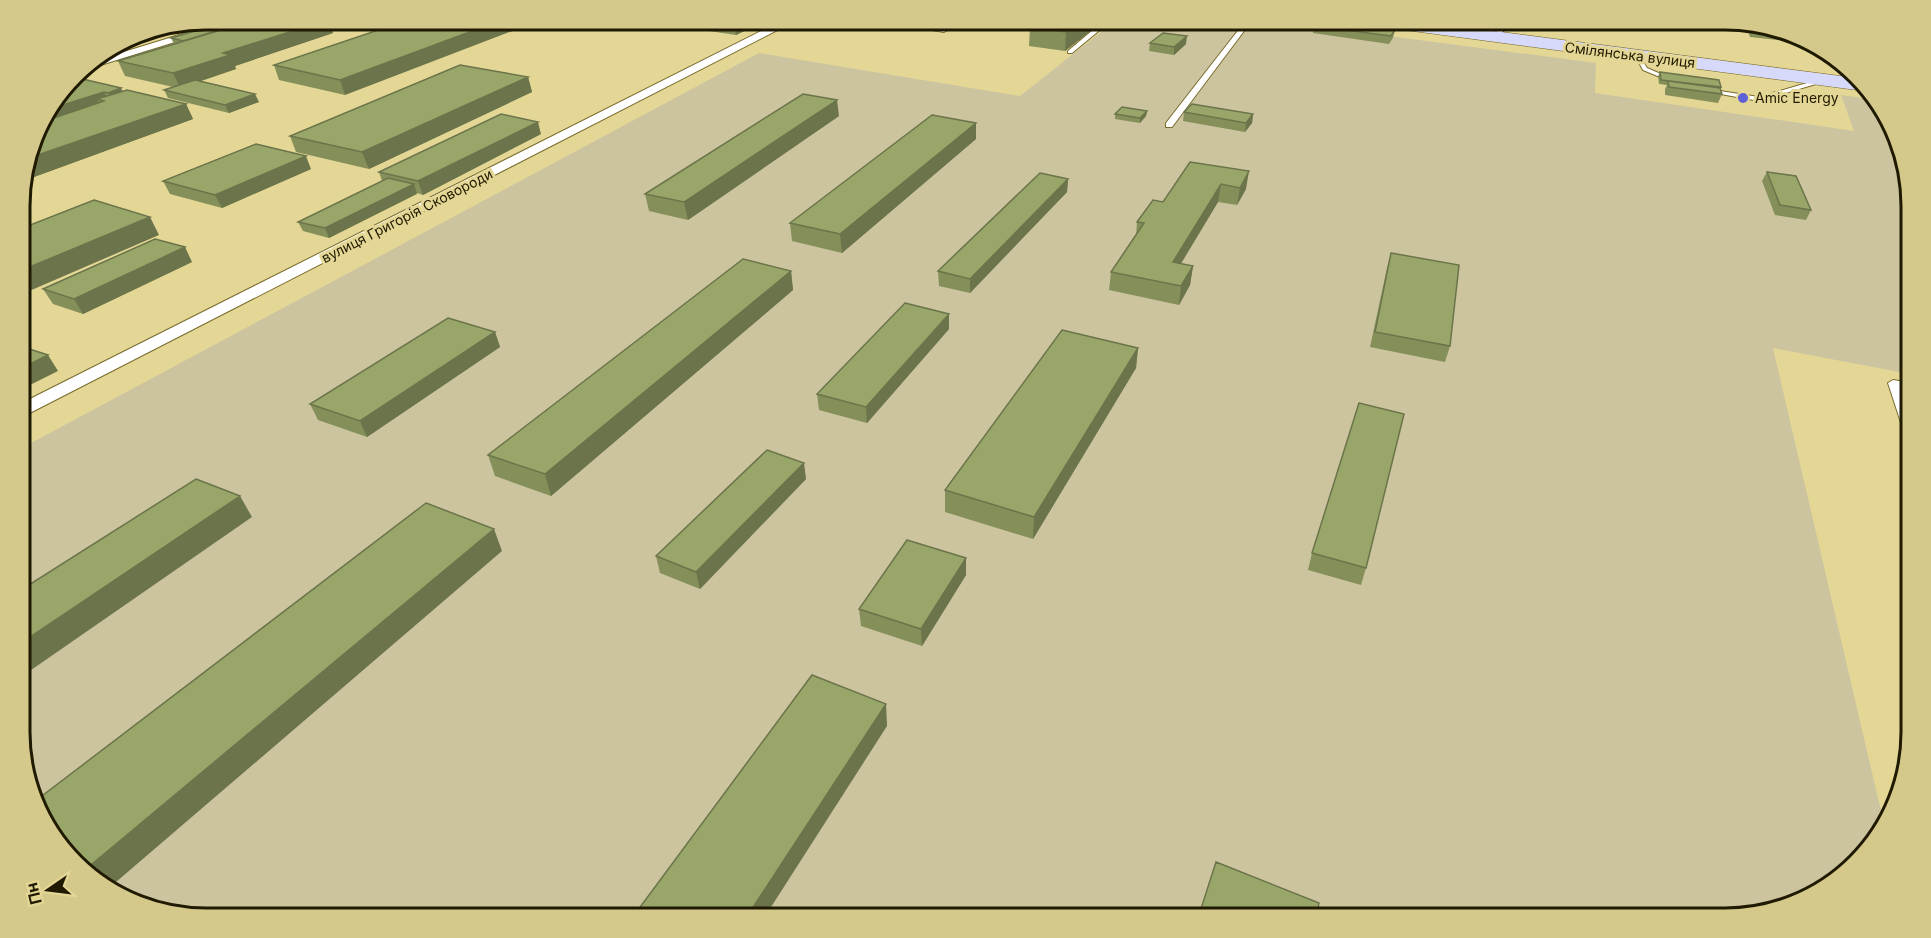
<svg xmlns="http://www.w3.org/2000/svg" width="1931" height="938" viewBox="0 0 1931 938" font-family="Inter,sans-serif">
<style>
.green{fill:#ccc49e}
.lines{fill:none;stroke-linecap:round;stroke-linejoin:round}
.service-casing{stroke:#786b2c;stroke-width:2}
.minor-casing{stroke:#786b2c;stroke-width:2}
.secondary-casing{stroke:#786b2c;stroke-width:1}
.service{fill:#fff;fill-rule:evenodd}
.minor{fill:#fff;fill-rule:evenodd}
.secondary{fill:#d7d9fa;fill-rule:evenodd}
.wall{fill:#848f5a}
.shaded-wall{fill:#6b744a}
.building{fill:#99a669;stroke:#6b744a;stroke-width:1.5}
.poi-dot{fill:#5e60d8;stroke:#e4d796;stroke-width:2}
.labels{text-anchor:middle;stroke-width:6;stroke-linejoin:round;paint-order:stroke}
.far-street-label{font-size:14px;fill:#1f1a01;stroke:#e4d796}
.far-poi-label{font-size:14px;fill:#1f1a01;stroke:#e4d796;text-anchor:start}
.rim{fill:none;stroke:#1f1a01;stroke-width:3}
</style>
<rect width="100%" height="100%" fill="#e4d796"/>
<!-- green -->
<path class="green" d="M 1116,20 L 1266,20 L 1596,63 L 1595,93 L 1854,131 L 1841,95 L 1876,100 L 1910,182 L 1910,374 L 1773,348 L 1884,824 L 1829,887 L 1737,918 L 206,918 L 124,899 L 58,845 L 21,757 L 20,449 L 759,53 L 1020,96 Z"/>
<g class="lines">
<!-- service casing -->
<g class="service-casing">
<path id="service" d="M 867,19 L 885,19 L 947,30 L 944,32 Z
M 1106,19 L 1113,19 L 1072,53 L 1068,53 L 1068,51 Z
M 1247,19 L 1253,19 L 1172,127 L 1166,127 L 1166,123 Z
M 1434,19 C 1449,19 1485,22 1494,34 L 1506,23 L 1507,19 L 1513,19 L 1511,25 L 1493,39 L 1485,30 Z
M 1635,55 L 1639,55 L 1647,68 L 1677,81 L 1672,82 L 1643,70 Z
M 1824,78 L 1826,79 L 1826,81 L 1759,101 L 1704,91 L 1707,89 L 1759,97 Z
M 1893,380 L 1911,383 L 1911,389 L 1900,387 L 1911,418 L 1911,438 L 1905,435 L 1888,383 Z"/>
</g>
<!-- minor casing -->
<g class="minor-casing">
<path id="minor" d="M 231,19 L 249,19 L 78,72 L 88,63 Z
M 785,19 L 799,19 L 20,418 L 20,404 Z"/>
</g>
<!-- secondary casing -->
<g class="secondary-casing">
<path id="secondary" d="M 1352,19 L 1401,19 L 1856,78 L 1869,89 L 1864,91 L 1360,24 Z"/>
</g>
<!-- service -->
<use href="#service" class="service"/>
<!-- minor -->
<use href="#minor" class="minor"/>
<!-- secondary -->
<use href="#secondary" class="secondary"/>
</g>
<!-- wall -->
<path class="wall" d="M 408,20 L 345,95 L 279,80 L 274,65 Z
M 925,20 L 943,20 L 939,22 Z
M 1105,20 L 1065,51 L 1029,46 L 1030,27 Z
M 708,24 L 759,24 L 736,35 L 709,31 Z
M 1749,25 L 1807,39 L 1814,44 L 1750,37 L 1747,28 Z
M 1314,26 L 1395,30 L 1393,38 L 1389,44 L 1313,33 Z
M 333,33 L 235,66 L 236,69 L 201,81 L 259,102 L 229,113 L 168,98 L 164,90 L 173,87 L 125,76 L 118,61 L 174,44 L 171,38 Z
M 1150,43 L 1186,44 L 1174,55 L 1149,51 Z
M 1660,72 L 1722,94 L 1718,103 L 1665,95 L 1665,89 L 1667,85 L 1659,84 L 1658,76 Z
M 74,77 L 123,91 L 186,104 L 193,119 L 23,181 L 39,124 Z
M 528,77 L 532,92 L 369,169 L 296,152 L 290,136 Z
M 1147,111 L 1146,116 L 1140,123 L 1115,119 L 1115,114 Z
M 1184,112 L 1253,114 L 1252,123 L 1245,132 L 1183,121 Z
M 839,116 L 688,220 L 649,211 L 645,194 Z
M 541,134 L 423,195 L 417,193 L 329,238 L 303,231 L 298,222 L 382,181 L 379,172 Z
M 976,139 L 842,253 L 792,241 L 790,223 Z
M 1190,162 L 1246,189 L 1237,205 L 1218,202 L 1181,264 L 1193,266 L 1190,285 L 1179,305 L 1109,290 L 1111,272 L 1136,236 L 1137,222 L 1163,202 Z
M 311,169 L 222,208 L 170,194 L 163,181 Z
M 1767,172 L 1811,210 L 1806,220 L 1775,215 L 1762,181 Z
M 1068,179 L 1067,192 L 970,293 L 939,286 L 938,271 Z
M 1391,253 L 1450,346 L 1445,362 L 1370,347 L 1387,268 Z
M 192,262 L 83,314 L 53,304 L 43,289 Z
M 791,271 L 793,290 L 551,496 L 495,476 L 488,455 Z
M 949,329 L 867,423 L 819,410 L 817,394 Z
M 495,332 L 500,347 L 367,437 L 318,420 L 310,404 Z
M 1138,348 L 1136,368 L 1033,539 L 945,512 L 945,490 Z
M 806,479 L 700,589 L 660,573 L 656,556 Z
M 1312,553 L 1366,568 L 1361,585 L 1308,570 Z
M 966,575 L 922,646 L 861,626 L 859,609 Z"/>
<!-- shaded-wall -->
<path class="shaded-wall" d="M 327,20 L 329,20 L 333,33 L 235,66 L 236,69 L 180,88 L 173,73 L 223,53 Z
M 502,20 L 541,20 L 345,95 L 340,80 Z
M 752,20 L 759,20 L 759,24 L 736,35 L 735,28 Z
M 1083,20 L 1105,20 L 1065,51 L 1066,32 Z
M 186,23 L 186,25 L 114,46 L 135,34 Z
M 1187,36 L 1186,44 L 1174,55 L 1174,47 Z
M 528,77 L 532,92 L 369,169 L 362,152 Z
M 121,88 L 129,104 L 116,108 L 108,93 Z
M 104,92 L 111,107 L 104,101 L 97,99 L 103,110 L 39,124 L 50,109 Z
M 255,94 L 259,102 L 229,113 L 225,105 Z
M 837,100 L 839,116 L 688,220 L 684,202 Z
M 186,104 L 193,119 L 23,181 L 29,158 Z
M 1147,111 L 1146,116 L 1140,123 L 1140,118 Z
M 1253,114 L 1252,123 L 1245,132 L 1246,123 Z
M 538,122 L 541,134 L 423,195 L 418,181 Z
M 976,123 L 976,139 L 842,253 L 840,234 Z
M 306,156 L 311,169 L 222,208 L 215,195 Z
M 1249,171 L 1246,189 L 1237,205 L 1240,188 Z
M 1068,179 L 1067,192 L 970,293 L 970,279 Z
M 414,184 L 417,194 L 329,238 L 325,228 Z
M 1221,184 L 1218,202 L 1170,281 L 1173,262 Z
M 150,217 L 159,235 L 20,295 L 20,271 Z
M 185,247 L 192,262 L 83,314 L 74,299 Z
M 1193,266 L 1190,285 L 1179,305 L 1181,286 Z
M 791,271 L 793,290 L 551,496 L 545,474 Z
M 949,314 L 949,329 L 867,423 L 866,407 Z
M 495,332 L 500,347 L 367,437 L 360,421 Z
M 1138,348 L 1136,368 L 1033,539 L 1034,517 Z
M 48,355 L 58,371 L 20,390 L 20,369 Z
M 804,463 L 806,479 L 700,589 L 696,572 Z
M 240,496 L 252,517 L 21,677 L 21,643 Z
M 494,529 L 502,551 L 109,888 L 86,869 Z
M 966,558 L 966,575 L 922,646 L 921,629 Z
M 886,704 L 887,726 L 764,918 L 746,918 Z"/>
<!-- building -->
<path class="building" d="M 232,20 L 252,20 L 183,41 L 171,38 Z
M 254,20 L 327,20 L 223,53 L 230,55 L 173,73 L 118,61 Z
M 408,20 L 502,20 L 340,80 L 274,65 Z
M 717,20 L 752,20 L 735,28 L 708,24 Z
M 1040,20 L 1083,20 L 1066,32 L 1030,27 Z
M 1319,20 L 1395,30 L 1391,36 L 1314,26 Z
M 1753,26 L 1780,32 L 1754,29 Z
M 1163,33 L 1187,36 L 1174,47 L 1150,43 Z
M 460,65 L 528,77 L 362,152 L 290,136 Z
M 1660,72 L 1719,80 L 1721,87 L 1661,80 Z
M 74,77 L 121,88 L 108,93 L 104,92 L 50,109 Z
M 195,80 L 255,94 L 225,105 L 164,90 Z
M 1668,81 L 1720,88 L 1722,94 L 1669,87 Z
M 127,90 L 186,104 L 29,158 L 39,123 L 104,101 L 97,99 Z
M 803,94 L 837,100 L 684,202 L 645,194 Z
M 1192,104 L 1253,114 L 1246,123 L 1184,112 Z
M 1122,107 L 1147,111 L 1140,118 L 1115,114 Z
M 501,114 L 538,122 L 418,181 L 379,172 Z
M 932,115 L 976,123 L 840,234 L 790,223 Z
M 256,144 L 306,156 L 215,195 L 163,181 Z
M 1190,162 L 1249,171 L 1240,188 L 1221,184 L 1173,262 L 1193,266 L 1181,286 L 1111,272 L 1144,223 L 1137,222 L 1153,200 L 1163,202 Z
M 1767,172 L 1796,176 L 1811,210 L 1780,205 Z
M 1040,173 L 1068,179 L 970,279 L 938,271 Z
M 388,178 L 414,184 L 325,228 L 298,222 Z
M 94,200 L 150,217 L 20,271 L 20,229 Z
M 155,239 L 185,247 L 74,299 L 43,289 Z
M 1391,253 L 1459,265 L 1450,346 L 1375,332 Z
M 743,259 L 791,271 L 545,474 L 488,455 Z
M 905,303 L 949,314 L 866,407 L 817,394 Z
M 448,318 L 495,332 L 360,421 L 310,404 Z
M 1062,330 L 1138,348 L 1034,517 L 945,490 Z
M 20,346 L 48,355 L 20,369 Z
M 1359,403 L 1404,414 L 1366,568 L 1312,553 Z
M 767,450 L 804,463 L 696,572 L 656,556 Z
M 196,479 L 240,496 L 21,643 L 21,590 Z
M 426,503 L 494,529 L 86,869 L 58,845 L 38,799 Z
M 907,540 L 966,558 L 921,629 L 859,609 Z
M 812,675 L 886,704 L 746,918 L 632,918 Z
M 1216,862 L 1319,903 L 1316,918 L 1198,918 Z"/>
<!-- markers -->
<circle class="poi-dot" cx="1743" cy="98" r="6"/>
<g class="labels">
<!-- far-street labels -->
<g class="far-street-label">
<text transform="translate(1630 55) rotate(7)" y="5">Смілянська вулиця</text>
<text transform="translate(407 216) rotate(-27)" y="5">вулиця Григорія Сковороди</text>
</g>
<!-- far-poi labels -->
<g class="far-poi-label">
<text x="1755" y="103">Amic Energy</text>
</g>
</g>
<!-- crop -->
<path d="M0 0H1931V938H0ZM206 30H1725A176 176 0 0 1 1901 206V732A176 176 0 0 1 1725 908H206A176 176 0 0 1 30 732V206A176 176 0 0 1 206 30Z" fill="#d4c88a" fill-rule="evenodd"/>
<path class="rim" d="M206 30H1725A176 176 0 0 1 1901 206V732A176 176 0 0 1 1725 908H206A176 176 0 0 1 30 732V206A176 176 0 0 1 206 30Z"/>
<!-- north arrow -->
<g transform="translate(48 890) rotate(256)" stroke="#e4d796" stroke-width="4.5" paint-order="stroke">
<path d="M0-4.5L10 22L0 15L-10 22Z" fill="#1f1a01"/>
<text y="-9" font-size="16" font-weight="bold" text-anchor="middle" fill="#1f1a01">Пн</text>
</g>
</svg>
